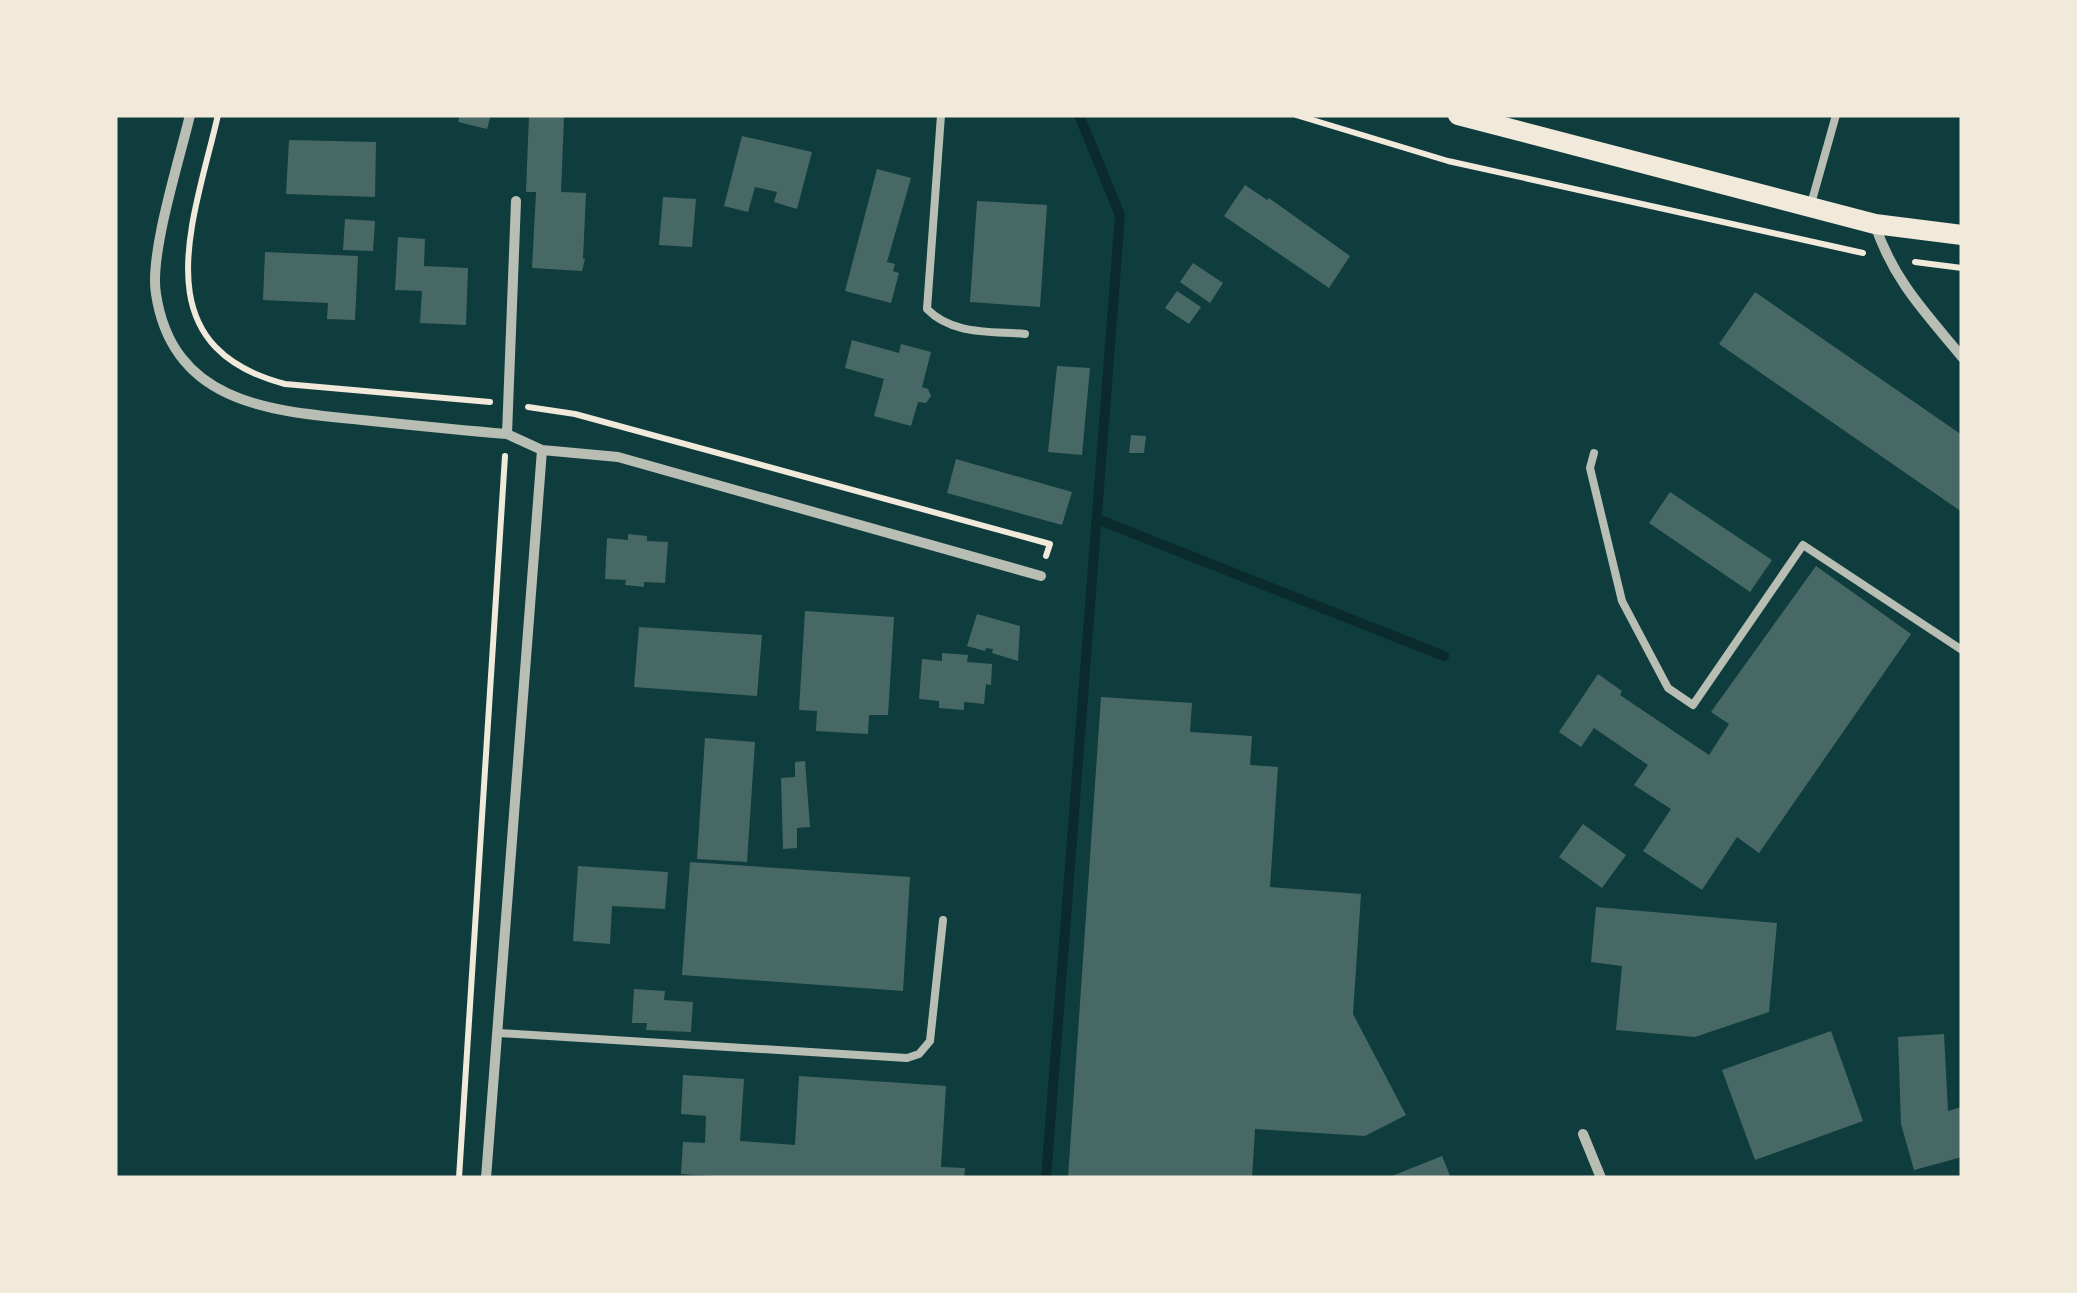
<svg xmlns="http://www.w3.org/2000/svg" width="2077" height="1293" viewBox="0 0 2077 1293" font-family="Lora,serif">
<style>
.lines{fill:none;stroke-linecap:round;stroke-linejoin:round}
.stream{stroke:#0a2a2b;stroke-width:10}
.building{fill:#486865}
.path{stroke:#f1e9da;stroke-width:6}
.service{stroke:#b8beb3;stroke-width:8}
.minor{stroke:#b8beb3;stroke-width:10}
.secondary{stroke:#f1e9da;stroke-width:20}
</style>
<rect width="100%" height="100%" fill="#0f3d3e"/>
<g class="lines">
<!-- stream -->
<path class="stream" d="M 1097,519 L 1444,656
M 1046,1178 L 1120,215 L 1079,115"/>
</g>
<!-- building -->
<path class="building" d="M 460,115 L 491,115 L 487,129 L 458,122 Z
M 529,115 L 564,117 L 561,192 L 586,193 L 583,259 L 585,259 L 582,271 L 532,268 L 536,192 L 526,192 Z
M 742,136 L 812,152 L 797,209 L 774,202 L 777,192 L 755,187 L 748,212 L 724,206 Z
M 289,140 L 376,142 L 375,197 L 286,194 Z
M 877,169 L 911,178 L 887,262 L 895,264 L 893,271 L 899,273 L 891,303 L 845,291 Z
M 1245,185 L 1267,200 L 1269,198 L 1350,256 L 1329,288 L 1224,216 Z
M 663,197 L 696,199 L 692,247 L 659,245 Z
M 977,201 L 1047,205 L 1040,307 L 970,302 Z
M 345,219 L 375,221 L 373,251 L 343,250 Z
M 398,237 L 425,239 L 424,266 L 468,268 L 466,325 L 420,323 L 422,291 L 395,290 Z
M 265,252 L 358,256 L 355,320 L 327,319 L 328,303 L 263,300 Z
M 1193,263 L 1223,283 L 1210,303 L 1180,282 Z
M 1177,291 L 1201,307 L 1189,324 L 1165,308 Z
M 1755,292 L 1962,435 L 1962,512 L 1719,344 Z
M 852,340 L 899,353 L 901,344 L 931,352 L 922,387 L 928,389 L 931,396 L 926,403 L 918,402 L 911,426 L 874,416 L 884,379 L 845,368 Z
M 1057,366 L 1090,368 L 1082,455 L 1048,452 Z
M 1131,435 L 1146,436 L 1144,453 L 1129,453 Z
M 956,459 L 1072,492 L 1062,525 L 947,493 Z
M 1670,492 L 1772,560 L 1750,592 L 1649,523 Z
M 628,534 L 647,536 L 647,541 L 668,542 L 665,583 L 644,582 L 644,587 L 625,585 L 626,580 L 605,579 L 607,538 L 628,540 Z
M 1816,566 L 1911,634 L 1759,853 L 1737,837 L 1702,890 L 1643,851 L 1671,809 L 1634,785 L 1648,765 L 1594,728 L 1581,747 L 1559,732 L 1598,674 L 1622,691 L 1620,695 L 1709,755 L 1729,724 L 1711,712 Z
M 805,611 L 894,617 L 888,715 L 869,715 L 868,734 L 816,731 L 817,711 L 799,710 Z
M 977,614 L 1020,626 L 1018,661 L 992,653 L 993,649 L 986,648 L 985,651 L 967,646 Z
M 639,627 L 762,635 L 757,696 L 634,687 Z
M 942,653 L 968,655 L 967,662 L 992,664 L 991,685 L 986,684 L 984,704 L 964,702 L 964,710 L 939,708 L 939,701 L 919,699 L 922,659 L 942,661 Z
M 1101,697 L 1192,703 L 1190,732 L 1252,736 L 1250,765 L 1278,767 L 1270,887 L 1361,894 L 1353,1014 L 1406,1115 L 1365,1136 L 1255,1129 L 1252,1178 L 1068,1178 Z
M 705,738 L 755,742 L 747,862 L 697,859 Z
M 805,761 L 810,827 L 797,828 L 797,848 L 783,849 L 781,778 L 795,777 L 795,762 Z
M 1583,824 L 1626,855 L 1602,888 L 1559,857 Z
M 690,862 L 910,877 L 903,991 L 682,975 Z
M 578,866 L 668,872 L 665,909 L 612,906 L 610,944 L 573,941 Z
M 1596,907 L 1777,923 L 1769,1012 L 1695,1037 L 1616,1030 L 1622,966 L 1591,962 Z
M 634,989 L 665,991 L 664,1000 L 693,1002 L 691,1032 L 646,1030 L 647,1023 L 632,1023 Z
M 1831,1031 L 1863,1121 L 1755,1160 L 1722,1070 Z
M 1944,1034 L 1948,1111 L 1962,1107 L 1962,1157 L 1914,1170 L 1901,1124 L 1898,1037 Z
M 683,1075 L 744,1079 L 740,1141 L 795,1145 L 799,1076 L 946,1086 L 941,1167 L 965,1168 L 964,1178 L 738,1178 L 681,1174 L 683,1142 L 705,1143 L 706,1116 L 681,1114 Z
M 1442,1156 L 1451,1178 L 1387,1178 Z"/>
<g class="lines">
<!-- path -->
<path class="path" d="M 218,115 C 194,220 140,346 285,384 L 490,402
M 1296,115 L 1448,161 L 1863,253
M 1915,262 L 1962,268
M 528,407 L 575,414 L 1050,544 L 1046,556
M 459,1178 L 505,456"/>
<!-- service -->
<path class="service" d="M 941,115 L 927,309 C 952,335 991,331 1025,334
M 1811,204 L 1836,115
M 1594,453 L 1590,468 L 1622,601 L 1668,688 L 1693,705 L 1803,545 L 1962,650
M 499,1033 L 907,1058 L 919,1054 L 930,1041 L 943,920"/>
<!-- minor -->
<path class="minor" d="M 190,115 C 180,158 149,254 156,294 C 173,405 272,411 362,420 C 410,425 458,430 507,434 L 542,450 L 486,1178
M 1875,225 C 1894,281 1925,312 1962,357
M 507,434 L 516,201
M 542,450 L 618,457 L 1041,576
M 1583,1134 L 1601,1178"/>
<!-- secondary -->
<path class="secondary" d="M 1458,115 L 1875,224 L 1962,235"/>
</g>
<!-- border -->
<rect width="2077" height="1293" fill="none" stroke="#f1e9da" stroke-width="235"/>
</svg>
